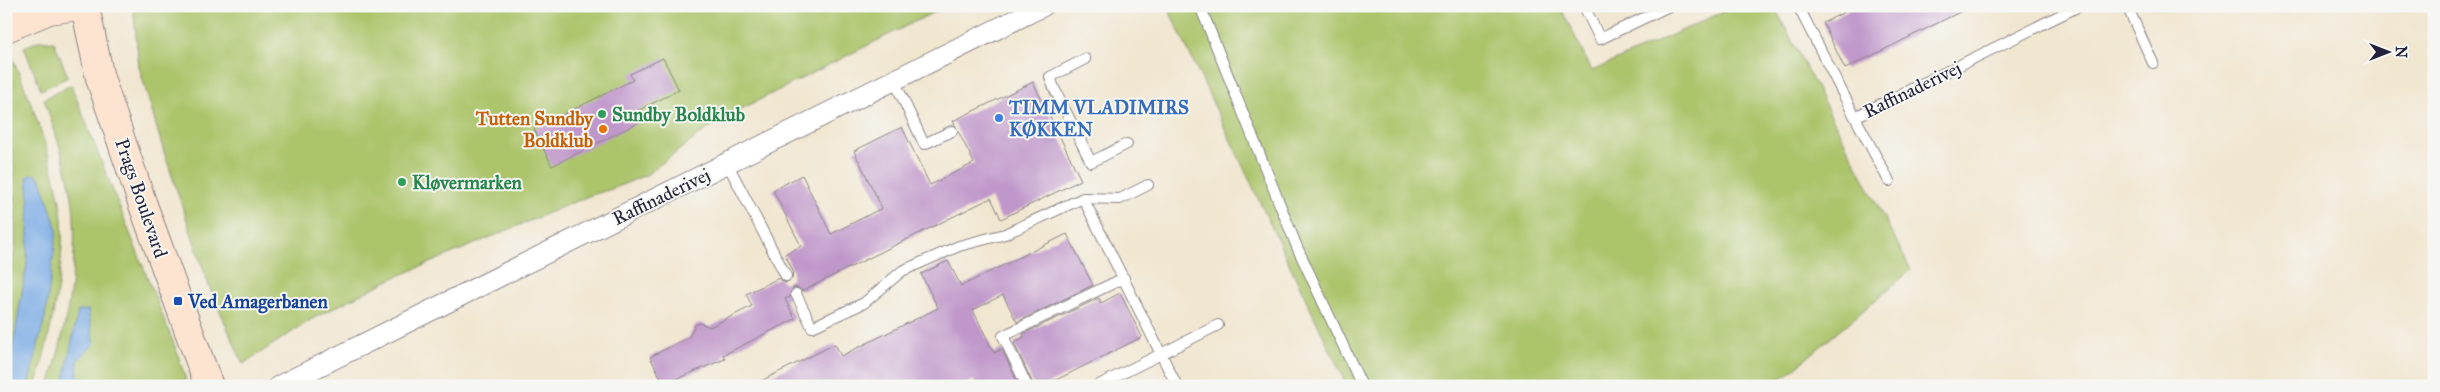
<svg xmlns="http://www.w3.org/2000/svg" width="2440" height="392" viewBox="0 0 2440 392" font-family="'IM FELL Great Primer',serif">
<style>
.green{fill:#acc46a;stroke:#677352}
.water{fill:#7aabe5;stroke:#4e6690}
.building{fill:#c097ca}
.lines{fill:none;stroke-linecap:round;stroke-linejoin:round}
.lane-casing{stroke:#8a8486;stroke-width:12}
.street-casing{stroke:#8a8486;stroke-width:22}
.secondary-casing{stroke:#8a8486;stroke-width:30}
.lane{stroke:#fff;stroke-width:10}
.street{stroke:#fff;stroke-width:20}
.secondary{stroke:#fde4d1;stroke-width:28}
.leisure-dot{fill:#2e9e5b;stroke:#f6f6f2;stroke-width:2}
.shop-dot{fill:#3f7fe0;stroke:#f6f6f2;stroke-width:2}
.food-dot{fill:#e8710a;stroke:#f6f6f2;stroke-width:2}
.transit-dot{fill:#1a4fb4;stroke:#f6f6f2;stroke-width:2}
.labels{text-anchor:middle;stroke-width:4;stroke-linejoin:round;paint-order:stroke}
.street-label{font-size:19px;fill:#22223b;stroke:#f6f6f2}
.shop-label{font-size:19px;font-weight:bold;fill:#366cbe;stroke:#f6f6f2;text-anchor:start}
.leisure-label{font-size:19px;font-weight:bold;fill:#27864d;stroke:#f6f6f2;text-anchor:start}
.food-label{font-size:19px;font-weight:bold;fill:#c56008;stroke:#f6f6f2;text-anchor:end}
.transit-label{font-size:19px;font-weight:bold;fill:#164399;stroke:#f6f6f2;text-anchor:start}
</style>
<rect width="100%" height="100%" fill="#f6f6f2"/>
<filter id="ink" filterUnits="userSpaceOnUse"><feTurbulence type="fractalNoise" baseFrequency=".02" numOctaves="2"/><feDisplacementMap in="SourceGraphic" scale="10" xChannelSelector="R" yChannelSelector="G"/><feConvolveMatrix kernelMatrix="1 2 1 2 8 2 1 2 1" color-interpolation-filters="sRGB"/></filter>
<filter id="wash" filterUnits="userSpaceOnUse"><feTurbulence type="fractalNoise" baseFrequency=".0096" numOctaves="4" result="noise"/><feDisplacementMap in="SourceGraphic" scale="20" xChannelSelector="R" yChannelSelector="G"/><feGaussianBlur stdDeviation="1.12" result="paint"/><feColorMatrix in="noise" values="0 0 0 0 0 0 0 0 0 0 0 0 0 0 0 0 0 1.4 0 .05"/><feComposite in="paint" operator="in"/></filter>
<g filter="url(#wash)">
<rect width="100%" height="100%" fill="#f1e6d0"/>
<!-- green -->
<path class="green" d="M 133,6 L 946,6 L 745,107 L 714,124 L 646,175 L 612,189 L 591,195 L 389,280 L 312,319 L 243,364 L 209,286 L 163,149 L 139,67 Z
M 1167,6 L 1560,6 L 1592,71 L 1736,6 L 1774,6 L 1911,270 L 1788,374 L 1765,386 L 1347,386 Z
M 41,40 L 54,42 L 68,77 L 41,90 L 24,47 Z
M 11,54 C 31,101 50,151 60,202 C 69,253 50,336 36,386 L 6,386 L 6,303 L 15,247 L 15,184 L 12,151 L 6,131 L 10,127 L 6,110 L 6,56 Z
M 71,85 L 177,352 L 186,380 L 181,386 L 49,386 C 65,333 77,273 74,217 C 72,179 56,135 44,99 Z"/>
<!-- water -->
<path class="water" d="M 35,174 L 41,179 L 57,230 L 45,317 L 28,386 L 6,386 L 27,264 L 29,199 L 27,176 Z
M 88,310 L 94,344 L 78,360 L 77,376 C 88,382 102,378 114,383 L 116,386 L 63,386 L 78,311 Z"/>
<g id="blocks">
<!-- building -->
<path class="building" d="M 1856,6 L 1972,6 L 1845,69 L 1823,23 Z
M 663,58 L 679,90 L 637,111 L 642,121 L 552,166 L 534,129 L 633,80 L 630,74 Z
M 1033,82 L 1081,180 L 1001,219 L 991,198 L 802,291 L 797,287 L 793,288 L 790,297 L 785,299 L 795,319 L 723,355 L 725,359 L 664,384 L 650,357 L 689,337 L 695,325 L 700,323 L 710,327 L 752,306 L 746,294 L 779,278 L 785,283 L 792,279 L 793,271 L 785,254 L 801,246 L 773,190 L 802,175 L 831,234 L 882,208 L 854,151 L 902,127 L 930,185 L 974,163 L 953,121 Z
M 1067,234 L 1093,285 L 1017,322 L 1003,295 L 973,310 L 994,353 L 1002,349 L 1019,386 L 976,386 L 974,380 L 963,386 L 751,386 L 835,344 L 841,356 L 938,308 L 921,274 L 948,261 L 961,286 Z
M 1120,293 L 1142,337 L 1044,386 L 1034,386 L 1014,343 L 1024,337 L 1023,334 L 1099,298 L 1101,303 Z"/>
</g>
</g>
<g filter="url(#ink)">
<use href="#blocks" fill-opacity="0" stroke="#8a8486" stroke-width="1"/>
<g class="lines">
<!-- lane casing -->
<g class="lane-casing">
<path id="lane" d="M 1200,6 L 1297,247 L 1362,386
M 1584,6 L 1600,39 L 1669,6
M 1798,6 L 1855,117 L 2079,6
M 2127,6 L 2153,63
M 1085,59 L 1050,77 L 1054,88 L 1091,162 L 1127,144
M 894,80 L 924,144 L 952,131
M 1855,117 L 1889,181
M 727,163 L 786,276
M 1083,198 L 1161,354 L 1097,386
M 796,294 L 812,327 L 864,303 L 902,271 L 959,246 L 1005,234 L 1083,198 L 1120,199 L 1148,185
M 1027,386 L 1003,336 L 1124,278
M 1177,386 L 1161,354 L 1218,325"/>
</g>
<!-- street casing -->
<g class="street-casing">
<path id="street" d="M 279,386 L 1043,6"/>
</g>
<!-- secondary casing -->
<g class="secondary-casing">
<path id="secondary" d="M 85,6 L 100,78 L 143,205 L 209,386
M 6,28 L 49,10 L 79,6"/>
</g>
<!-- lane -->
<use href="#lane" class="lane"/>
<!-- street -->
<use href="#street" class="street"/>
<!-- secondary -->
<use href="#secondary" class="secondary"/>
</g>
</g>
<!-- markers -->
<g class="leisure-dot">
<circle cx="602" cy="114" r="5"/>
<circle cx="402" cy="182" r="5"/>
</g>
<circle class="shop-dot" cx="999" cy="118" r="5"/>
<circle class="food-dot" cx="603" cy="129" r="5"/>
<rect class="transit-dot" x="173" y="296" width="10" height="10" rx="2.5"/>
<g class="labels">
<!-- street labels -->
<g class="street-label">
<text transform="translate(1912 89) rotate(-26)" y="7">Raffinaderivej</text>
<text transform="translate(661 196) rotate(-26)" y="7">Raffinaderivej</text>
<text transform="translate(142 198) rotate(71)" y="7">Prags Boulevard</text>
</g>
<!-- shop labels -->
<g class="shop-label">
<text x="1009" y="114">TIMM VLADIMIRS<tspan x="1009" dy="22">KØKKEN</tspan></text>
</g>
<!-- leisure labels -->
<g class="leisure-label">
<text x="612" y="121">Sundby Boldklub</text>
<text x="412" y="189">Kløvermarken</text>
</g>
<!-- food labels -->
<g class="food-label">
<text x="593" y="125">Tutten Sundby<tspan x="593" dy="22">Boldklub</tspan></text>
</g>
<!-- transit labels -->
<g class="transit-label">
<text x="188" y="308">Ved Amagerbanen</text>
</g>
</g>
<!-- margin -->
<rect width="2440" height="392" fill="none" stroke="#f6f6f2" stroke-width="25"/>
<!-- north arrow -->
<g transform="translate(2388 52) rotate(90)" stroke="#f6f6f2" stroke-width="4" paint-order="stroke">
<path d="M0-4L9 19L0 12L-9 19Z" fill="#22223b"/>
<text y="-8" font-size="14" font-weight="bold" text-anchor="middle" fill="#22223b">N</text>
</g>
</svg>
